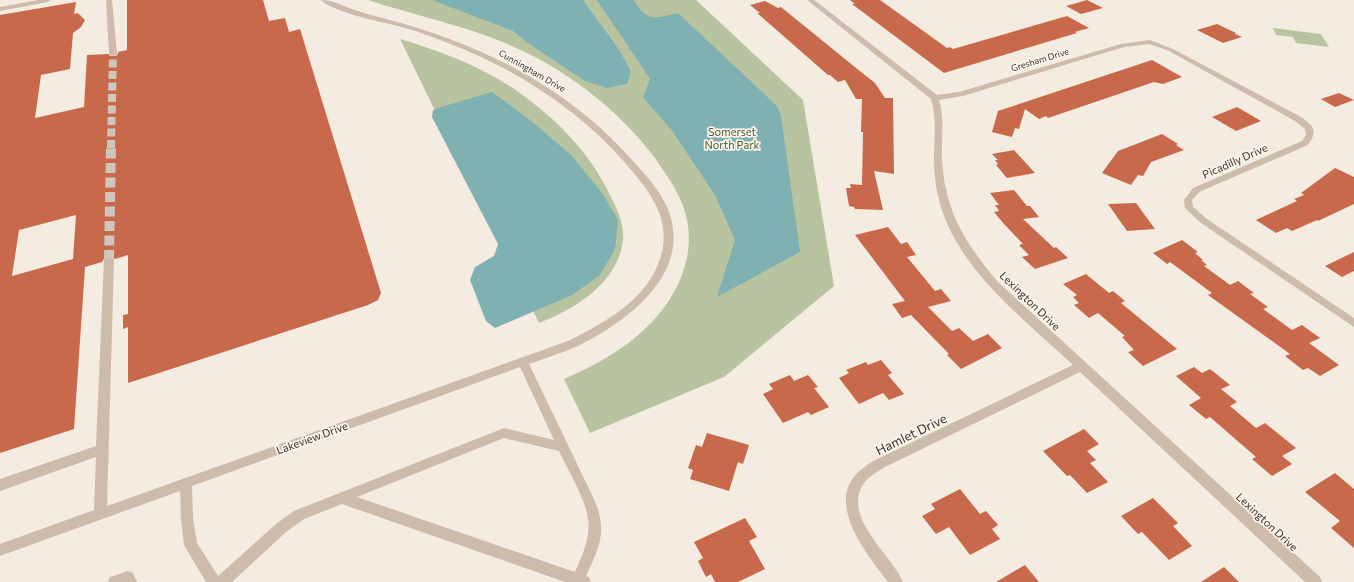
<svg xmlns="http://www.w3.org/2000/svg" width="1354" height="582" viewBox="0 0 1354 582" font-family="Commissioner,sans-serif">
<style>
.green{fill:#b8c4a0}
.water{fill:#7fb0b2}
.building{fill:#c8694b;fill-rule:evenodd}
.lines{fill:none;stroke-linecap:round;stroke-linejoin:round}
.minor-tunnel-far1{stroke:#cfc6bd;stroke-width:8;stroke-dasharray:8 3.5;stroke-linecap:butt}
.minor-tunnel{stroke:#cfc6bd;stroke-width:10;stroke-dasharray:10 4.5;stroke-linecap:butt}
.minor{fill:#cdbbac;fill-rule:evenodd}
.labels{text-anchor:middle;stroke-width:3.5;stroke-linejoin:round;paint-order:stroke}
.far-street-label{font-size:9px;fill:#3b302b;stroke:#fbf5ee}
.park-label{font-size:11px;fill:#4a5a2e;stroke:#fbf5ee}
.street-label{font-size:11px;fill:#3b302b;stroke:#fbf5ee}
.near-street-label{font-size:13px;fill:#3b302b;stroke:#fbf5ee}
</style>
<rect width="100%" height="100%" fill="#f4ebe1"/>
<!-- green -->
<path class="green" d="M 368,0 L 696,0 L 803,100 L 834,286 L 724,377 L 590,433 L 564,379 C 590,367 615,355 637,336 C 676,304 703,251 681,201 C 675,186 664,172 655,158 C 624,117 584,84 539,59 C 484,29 426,19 368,0 Z
M 1273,28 L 1321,34 L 1329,47 L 1296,43 L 1293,37 L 1276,35 Z
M 400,39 C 437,50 475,64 508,85 C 551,113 589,150 611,197 C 618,211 624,224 623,240 C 618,283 575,309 539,323 Z"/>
<!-- water -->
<path class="water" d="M 432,0 L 583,0 L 620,51 L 631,72 L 627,84 L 607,88 L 585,81 L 528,43 L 513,31 Z
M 597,0 L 634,0 C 646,23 657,18 678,13 L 777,106 L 781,116 L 800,252 L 717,297 L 735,240 L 715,195 L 673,132 L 643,97 L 650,79 Z
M 492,92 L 530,120 L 571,155 L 602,193 L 618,220 L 615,249 L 600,275 L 572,295 L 495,328 L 486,321 L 470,280 L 475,267 L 494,256 L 498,244 L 432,117 L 433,110 L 441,107 Z"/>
<!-- building -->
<path class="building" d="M 127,0 L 263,0 L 269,21 L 285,18 L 289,32 L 300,29 L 381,293 L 378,300 L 368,305 L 128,383 L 128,327 L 123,329 L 123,315 L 128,314 L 128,255 L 115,259 L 112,256 L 105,257 L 102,262 L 85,267 L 74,429 L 0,453 L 0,15 L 76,2 L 74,14 L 78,13 L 85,20 L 81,27 L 73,33 L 70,69 L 41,75 L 35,118 L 84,107 L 87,55 L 108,54 L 114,56 L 118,54 L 118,52 L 127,50 ZM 76,215 L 73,259 L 12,276 L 19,230 Z
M 850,0 L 880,0 L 947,48 L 950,47 L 953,49 L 1067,16 L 1089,28 L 1075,32 L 1077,33 L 944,73 L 852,4 L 855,4 Z
M 1087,0 L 1103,8 L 1081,14 L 1066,6 Z
M 765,1 L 778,8 L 781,7 L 856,68 L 875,83 L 885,98 L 893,98 L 894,174 L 874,171 L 883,210 L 855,209 L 854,207 L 849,206 L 846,188 L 851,188 L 850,184 L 862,185 L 863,132 L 861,132 L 862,99 L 856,99 L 845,80 L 838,82 L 830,75 L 828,75 L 757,13 L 760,13 L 750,5 Z
M 1217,24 L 1236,33 L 1235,34 L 1242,37 L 1223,43 L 1197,30 Z
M 1152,60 L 1182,77 L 1163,84 L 1154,82 L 1048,118 L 1046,116 L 1039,119 L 1025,109 L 1019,129 L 1015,128 L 1012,137 L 992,132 L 998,111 Z
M 1339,93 L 1354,100 L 1335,107 L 1321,99 Z
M 1237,107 L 1261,121 L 1236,131 L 1212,117 Z
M 1162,134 L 1178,144 L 1176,145 L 1184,150 L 1151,162 L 1143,176 L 1138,175 L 1131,185 L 1102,173 L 1118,151 Z
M 1014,150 L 1024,161 L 1035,173 L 1007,178 L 996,165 L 998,164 L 995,160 L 998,160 L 992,154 Z
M 1335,168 L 1354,177 L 1354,204 L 1318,221 L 1317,220 L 1292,231 L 1287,228 L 1276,233 L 1256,220 L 1297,201 L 1294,199 L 1304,195 L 1301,193 Z
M 1014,190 L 1027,206 L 1030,206 L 1039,217 L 1023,219 L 1054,248 L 1056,247 L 1068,258 L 1035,269 L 1022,257 L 1029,255 L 1019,245 L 1023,244 L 1004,224 L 994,212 L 999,211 L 995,205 L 999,205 L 990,193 Z
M 1136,203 L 1155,229 L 1127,231 L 1108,204 Z
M 888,227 L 901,244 L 907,242 L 916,255 L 907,257 L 935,291 L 941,289 L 951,301 L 928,307 L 952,331 L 959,328 L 973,341 L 988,334 L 1002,348 L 961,369 L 947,355 L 949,354 L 911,315 L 902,318 L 892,304 L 905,301 L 855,235 Z
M 1182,240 L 1198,252 L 1195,253 L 1203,260 L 1201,260 L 1207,265 L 1204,266 L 1230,285 L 1238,281 L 1254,293 L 1250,294 L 1268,307 L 1263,309 L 1292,330 L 1302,325 L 1320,338 L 1309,343 L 1339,365 L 1320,376 L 1308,368 L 1303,370 L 1285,356 L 1290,354 L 1208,295 L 1212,293 L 1170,262 L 1167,264 L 1153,253 Z
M 1354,252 L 1354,271 L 1342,277 L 1325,266 Z
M 1086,274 L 1109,293 L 1113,291 L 1125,301 L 1121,303 L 1177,349 L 1143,366 L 1128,352 L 1134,350 L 1122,337 L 1125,336 L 1098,313 L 1089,318 L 1074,305 L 1079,303 L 1073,297 L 1077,295 L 1063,284 Z
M 881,360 L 892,373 L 888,375 L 904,394 L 889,400 L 883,393 L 859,404 L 839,378 L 849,373 L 846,370 L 866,362 L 868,365 Z
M 1194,367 L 1202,373 L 1210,369 L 1230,385 L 1221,389 L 1237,402 L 1230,406 L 1256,428 L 1265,423 L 1296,448 L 1282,456 L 1292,464 L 1272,476 L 1252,459 L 1256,457 L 1210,417 L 1206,419 L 1189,405 L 1201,398 L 1176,376 Z
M 790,375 L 794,381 L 808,375 L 818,387 L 814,388 L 829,407 L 811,415 L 808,412 L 783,423 L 763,394 L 773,389 L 769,384 Z
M 1084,429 L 1099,444 L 1087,451 L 1096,460 L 1090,463 L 1108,482 L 1087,493 L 1070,475 L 1067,476 L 1043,451 Z
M 707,433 L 749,445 L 743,464 L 738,462 L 729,491 L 690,479 L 693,470 L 688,468 L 696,445 L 702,447 Z
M 1335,473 L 1354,489 L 1354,548 L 1331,528 L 1340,521 L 1305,492 Z
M 960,489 L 980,514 L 986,511 L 998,525 L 992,529 L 1000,539 L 970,555 L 949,527 L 936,534 L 922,516 L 935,509 L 931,504 Z
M 1153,498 L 1178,523 L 1173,526 L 1192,546 L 1169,560 L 1142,532 L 1138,534 L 1121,516 Z
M 745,518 L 757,537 L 749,541 L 765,569 L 738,582 L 715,582 L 711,574 L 706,577 L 698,561 L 703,558 L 694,542 Z
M 1025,565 L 1039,582 L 996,582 Z
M 1224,567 L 1239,582 L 1201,582 Z"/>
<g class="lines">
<!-- minor-tunnel-far1 -->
<path class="minor-tunnel-far1" d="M 111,148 L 113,53"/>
<!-- minor-tunnel -->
<path class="minor-tunnel" d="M 109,260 L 111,147"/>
<!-- minor -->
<path class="minor" d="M 38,0 L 51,0 L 48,2 L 0,11 L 0,7 Z
M 106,0 L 112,0 L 117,53 L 113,55 L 109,53 Z
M 321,0 C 332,0 341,5 352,9 C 363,13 375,16 386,19 C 479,43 568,87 632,160 C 645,174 659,189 667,207 C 695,272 628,321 578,346 C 562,353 545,358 529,364 L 592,495 C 608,528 601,544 586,576 L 589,577 L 591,582 L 565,582 L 342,504 L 304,519 L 286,532 L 232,582 L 206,582 L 184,545 L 181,519 L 180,491 L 0,556 L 0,544 L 94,510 L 96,457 L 0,491 L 0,479 L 96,446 L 104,260 L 106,258 L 112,258 L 114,260 L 107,506 L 568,341 C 604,323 647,300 660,259 C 673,220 650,192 627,165 C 583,114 525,75 463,49 C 442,40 420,32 398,26 C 378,21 335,13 321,0 ZM 520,367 L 554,440 L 504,428 L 294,511 L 276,524 L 218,576 L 197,543 L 193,519 L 192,486 ZM 504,438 L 559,451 C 568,470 586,500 588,519 C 591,537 582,556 575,572 L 357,497 Z
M 807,0 L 814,0 L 937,95 L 959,92 L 1121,44 L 1150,40 L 1173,49 L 1301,117 C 1314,126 1318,131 1308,145 L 1199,192 L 1192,200 L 1193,207 L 1207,219 L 1354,318 L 1354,327 L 1201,223 L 1185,208 L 1184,200 L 1193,188 L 1302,141 L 1306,135 L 1305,129 L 1295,121 L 1169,51 L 1149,44 L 1124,47 L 963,96 L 939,100 C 945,119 941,140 942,160 C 945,212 966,244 998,282 L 1320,577 L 1322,582 L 1305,582 L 1080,372 L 883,468 C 876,473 866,478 862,486 C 844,520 892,555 903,582 L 888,582 C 869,557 830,510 853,478 C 859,470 867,465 875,460 L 1073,365 C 1023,318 954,267 938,196 C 935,183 934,170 934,157 C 934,137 937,118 931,99 Z
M 128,571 L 133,573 L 137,582 L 108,582 L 110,577 Z"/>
</g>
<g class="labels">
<!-- far-street labels -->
<g class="far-street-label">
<text transform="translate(1040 60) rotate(-17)" y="3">Gresham Drive</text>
<text transform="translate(532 71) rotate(30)" y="3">Cunningham Drive</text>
</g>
<!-- park labels -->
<g class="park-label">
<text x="732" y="136">Somerset<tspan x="732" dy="13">North Park</tspan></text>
</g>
<!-- street labels -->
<g class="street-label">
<text transform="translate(1235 161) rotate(-24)" y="4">Picadilly Drive</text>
<text transform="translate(1030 301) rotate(44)" y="4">Lexington Drive</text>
<text transform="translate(312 438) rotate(-20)" y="4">Lakeview Drive</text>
<text transform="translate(1267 522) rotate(43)" y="4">Lexington Drive</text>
</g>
<!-- near-street labels -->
<g class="near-street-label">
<text transform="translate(911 434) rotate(-26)" y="5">Hamlet Drive</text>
</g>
</g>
</svg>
